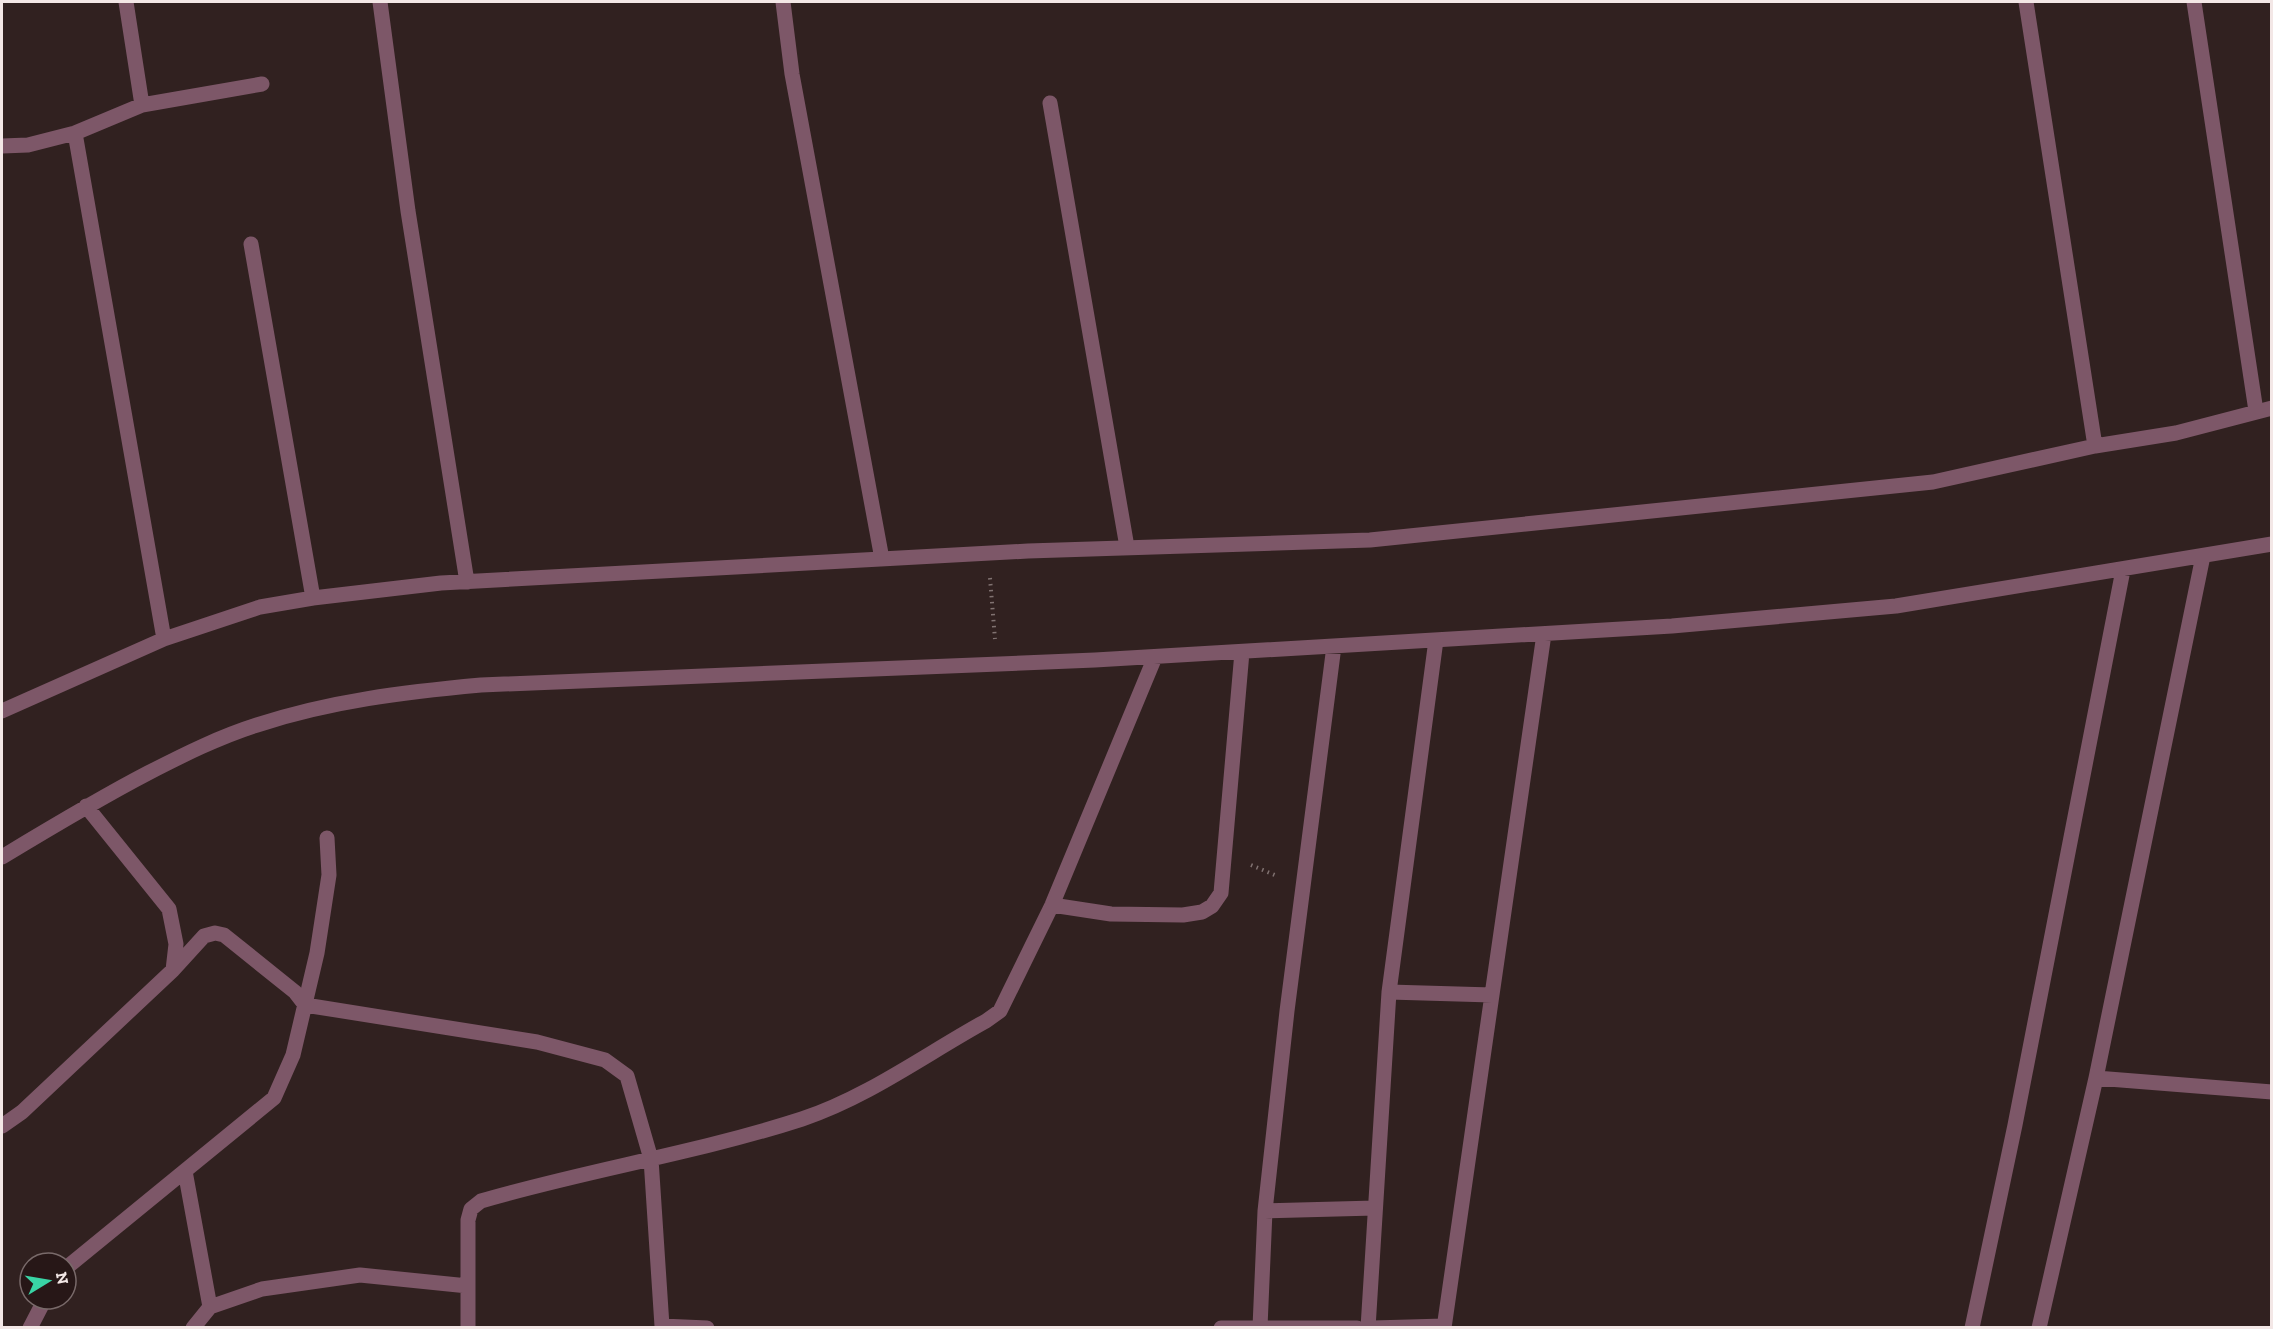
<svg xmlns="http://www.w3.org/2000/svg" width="2273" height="1329" viewBox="0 0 2273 1329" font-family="'Zilla Slab',serif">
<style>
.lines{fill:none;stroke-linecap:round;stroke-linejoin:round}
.path{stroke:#807271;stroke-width:4;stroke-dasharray:1.5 4.5;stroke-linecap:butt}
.minor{stroke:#7d5768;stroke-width:15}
</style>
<rect width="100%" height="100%" fill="#312120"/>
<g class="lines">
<!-- path -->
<path class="path" d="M 990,578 L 995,639
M 1251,865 L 1277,876"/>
<!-- minor -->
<path class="minor" d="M 126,2 L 142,105
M 380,2 L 408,211 L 467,582
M 783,2 L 792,74 L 882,559
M 2026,2 L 2095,446
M 2194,2 L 2256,411
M 1050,103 L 1127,547
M 75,133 L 164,639
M 2,146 L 28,145 L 75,133 L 142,105 L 262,84
M 251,244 L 313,598
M 2203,556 L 2096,1078 L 2272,1092
M 2,711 L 164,639 L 260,607 L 313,598 L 441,583 L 1028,551 L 1370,540 L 1933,482 L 2095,446 L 2176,433 L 2272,408
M 86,806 L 169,909 L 176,944 L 173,970
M 2,857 C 50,828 98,799 148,773 C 183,755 219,737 257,725 C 330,701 405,692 481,685 L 1095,660 L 1672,626 L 1896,606 L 2272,544
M 1052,905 L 1111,914 L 1183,915 L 1202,912 L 1212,906 L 1221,893 L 1242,652
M 1389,992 L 1492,995
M 2,1126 L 22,1112 L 173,970 L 204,936 L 215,933 L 224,935 L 295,992 L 305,1005 L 537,1042 L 605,1060 L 627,1076 L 651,1159 L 662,1326 L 707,1328
M 185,1171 L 210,1307
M 1265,1211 L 1375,1208
M 66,1268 L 274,1098 L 293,1055 L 317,953 L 329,875 L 327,838
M 1260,1327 L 1265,1211 L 1287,1011 L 1334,646
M 30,1328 L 45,1299
M 193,1328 L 210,1307 L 262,1289 L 360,1275 L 468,1286
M 468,1328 L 468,1220 L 471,1209 L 481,1201 C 587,1170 697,1153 802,1119 C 868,1097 926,1054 986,1021 L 1000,1011 L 1052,905 L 1155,657
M 1221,1328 L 1357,1328
M 1368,1328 L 1389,992 L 1436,640
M 1373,1328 L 1444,1326
M 1444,1328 L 1544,634
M 1972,1328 L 2015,1125 L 2123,570
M 2039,1328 L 2096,1078"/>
</g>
<!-- border -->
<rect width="2273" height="1329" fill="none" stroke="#f3e7e6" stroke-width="6"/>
<!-- north arrow -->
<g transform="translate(48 1281) rotate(79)"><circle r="28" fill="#271717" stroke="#796a6a" stroke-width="1.5"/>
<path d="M0-4.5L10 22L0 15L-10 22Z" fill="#39d4a5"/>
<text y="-9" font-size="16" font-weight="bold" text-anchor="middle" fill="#f3e7e6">N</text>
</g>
</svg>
